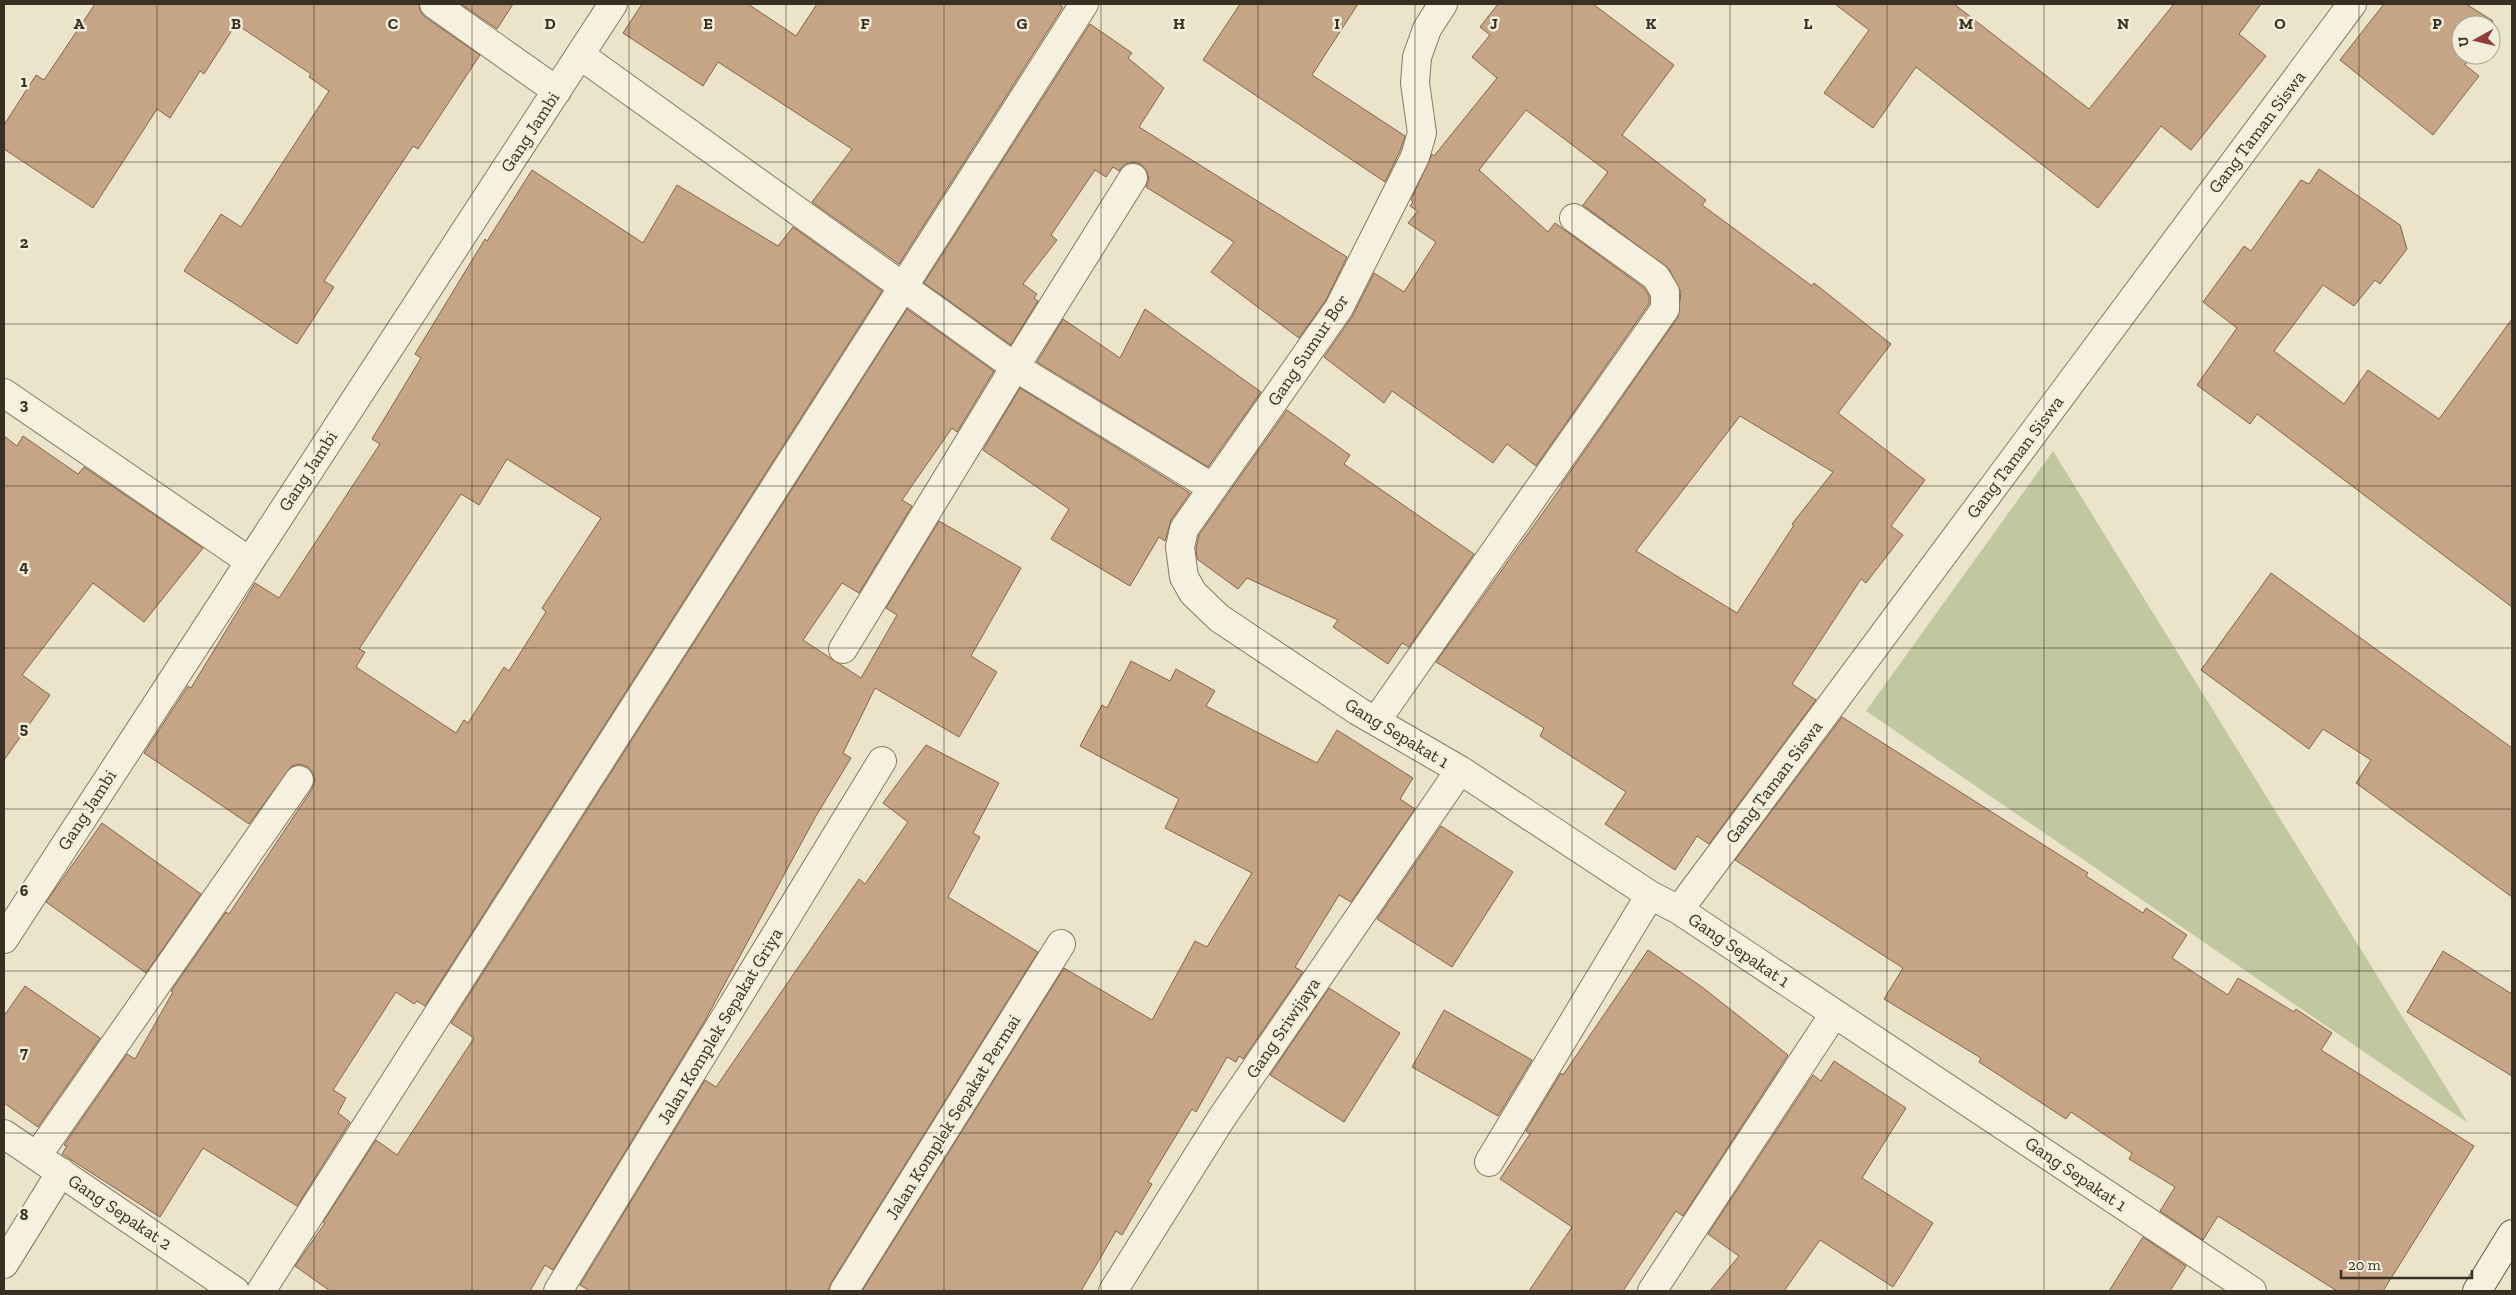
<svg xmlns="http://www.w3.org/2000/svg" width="2516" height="1295" viewBox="0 0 2516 1295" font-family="'Zilla Slab',serif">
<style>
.green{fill:#c1c8a0}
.building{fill:#c5a585;stroke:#836549;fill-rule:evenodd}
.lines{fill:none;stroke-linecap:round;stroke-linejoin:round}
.street-casing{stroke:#867861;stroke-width:30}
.secondary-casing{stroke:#685944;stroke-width:30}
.street{stroke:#f6f1de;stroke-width:28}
.secondary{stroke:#f6f1de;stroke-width:28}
.grid{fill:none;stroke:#392f23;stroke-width:1;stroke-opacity:0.55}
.labels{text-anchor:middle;stroke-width:5;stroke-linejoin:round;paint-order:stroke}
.street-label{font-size:18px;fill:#392f23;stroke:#f3eeda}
.grid-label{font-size:16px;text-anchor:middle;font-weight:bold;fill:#392f23;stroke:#f3eeda;stroke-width:5;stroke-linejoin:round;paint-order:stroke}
</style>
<rect width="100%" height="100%" fill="#ebe4cb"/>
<!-- green -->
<path class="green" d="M 2053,451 L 2468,1123 L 1866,711 Z"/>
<!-- building -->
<path class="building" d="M 95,4 L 419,4 L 420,11 L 425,17 L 480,55 L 418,149 L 413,146 L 324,281 L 334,287 L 297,344 L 184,271 L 221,214 L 241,227 L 329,91 L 309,77 L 311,74 L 236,24 L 204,74 L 200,71 L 170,118 L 157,109 L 93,208 L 4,149 L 4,125 L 36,75 L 44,80 Z
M 461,4 L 513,4 L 497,29 Z
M 642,4 L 748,4 L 796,36 L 817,4 L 1058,4 L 1063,7 L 899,264 L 812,202 L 852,149 L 718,62 L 703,86 L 623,33 Z
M 1240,4 L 1358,4 L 1312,75 L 1405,136 L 1400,151 L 1385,182 L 1203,60 Z
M 1498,4 L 1593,4 L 1674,65 L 1622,135 L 1706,200 L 1702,205 L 1812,286 L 1814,283 L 1891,344 L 1838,413 L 1925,480 L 1891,526 L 1903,535 L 1866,583 L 1861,579 L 1792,684 L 1816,700 L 1709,844 L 1697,836 L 1675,870 L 1605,824 L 1626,792 L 1540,736 L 1544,728 L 1436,662 L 1562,486 L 1561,485 L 1678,317 L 1681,292 L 1669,269 L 1583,205 L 1608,172 L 1526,110 L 1479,170 L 1548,232 L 1555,223 L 1644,288 L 1649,296 L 1649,304 L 1536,466 L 1507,444 L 1493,463 L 1392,391 L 1384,403 L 1324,357 L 1352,317 L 1374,273 L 1404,292 L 1436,242 L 1408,223 L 1418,211 L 1410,206 L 1413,202 L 1411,200 L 1432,154 L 1434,156 L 1497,78 L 1472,57 L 1490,35 L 1480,27 ZM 1740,416 L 1833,472 L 1792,524 L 1794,525 L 1737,613 L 1636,551 Z
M 1835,4 L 1954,4 L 2089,109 L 2174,4 L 2261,4 L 2239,34 L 2266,56 L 2191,150 L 2161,126 L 2098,208 L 1916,67 L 1873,128 L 1824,93 L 1869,30 Z
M 2384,4 L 2466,4 L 2493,21 L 2491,25 L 2461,25 L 2461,55 L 2471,55 L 2465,65 L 2479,76 L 2433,135 L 2340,60 Z
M 1090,24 L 1132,53 L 1128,58 L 1164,88 L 1139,127 L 1347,257 L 1326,300 L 1299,338 L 1211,272 L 1234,242 L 1146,187 L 1149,179 L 1147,171 L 1142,165 L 1134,162 L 1125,164 L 1119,171 L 1113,167 L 1106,177 L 1095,170 L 1051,235 L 1057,240 L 1023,284 L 1037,294 L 1034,298 L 1038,301 L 1011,345 L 924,283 Z
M 2319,169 L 2400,225 L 2407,249 L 2380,284 L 2375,280 L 2354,306 L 2323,285 L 2274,351 L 2344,404 L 2368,370 L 2439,419 L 2512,319 L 2512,607 L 2257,414 L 2250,424 L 2197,385 L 2237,328 L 2203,302 L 2244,246 L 2251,251 L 2301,180 L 2309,184 Z
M 532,170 L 643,243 L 677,185 L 778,246 L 793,227 L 882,291 L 425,1006 L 417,1001 L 414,1004 L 396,992 L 333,1090 L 346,1098 L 338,1113 L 350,1122 L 297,1206 L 203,1148 L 160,1217 L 62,1154 L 67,1146 L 64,1145 L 127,1054 L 135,1059 L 173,992 L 171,991 L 226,912 L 229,914 L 312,789 L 315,781 L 313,773 L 308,767 L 300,764 L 292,766 L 249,824 L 144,753 L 188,686 L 191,688 L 255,583 L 279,598 L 380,444 L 372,439 L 421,358 L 415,354 L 485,239 L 487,241 ZM 507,459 L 601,518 L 542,608 L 546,612 L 509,671 L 504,667 L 468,723 L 464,720 L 456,733 L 356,667 L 365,652 L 359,649 L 461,494 L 479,505 Z
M 907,309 L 994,371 L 957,432 L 952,428 L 902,500 L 912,506 L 859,593 L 842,583 L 803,640 L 861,678 L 897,615 L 886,608 L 939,521 L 1021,568 L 971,656 L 997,672 L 959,737 L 875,688 L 843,753 L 851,758 L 816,816 L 703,1024 L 553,1270 L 545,1265 L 530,1291 L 330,1291 L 295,1266 L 325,1223 L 323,1222 L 376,1140 L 397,1155 L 474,1038 L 451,1023 Z
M 1145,309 L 1261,392 L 1208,467 L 1037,362 L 1063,319 L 1120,358 Z
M 1020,388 L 1190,493 L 1171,520 L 1165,541 L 1159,537 L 1130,586 L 1051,539 L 1069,509 L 983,450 Z
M 1287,410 L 1350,455 L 1344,464 L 1474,554 L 1409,647 L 1402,643 L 1388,664 L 1333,627 L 1338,620 L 1247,578 L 1238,589 L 1197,559 L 1196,548 L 1199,535 Z
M 4,436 L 17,446 L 23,436 L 78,474 L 84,467 L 203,548 L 144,622 L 93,583 L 22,675 L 50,695 L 4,760 Z
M 2271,573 L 2512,748 L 2512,897 L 2356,783 L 2371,760 L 2323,729 L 2309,749 L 2201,670 Z
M 1131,661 L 1170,681 L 1176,669 L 1215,691 L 1206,706 L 1317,763 L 1337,730 L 1413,778 L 1400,799 L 1415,809 L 1351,902 L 1339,895 L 1295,967 L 1303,972 L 1243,1059 L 1239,1056 L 1236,1062 L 1227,1057 L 1196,1112 L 1192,1109 L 1148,1182 L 1152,1184 L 1122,1235 L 1116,1231 L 1081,1291 L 862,1291 L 1064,968 L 1152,1020 L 1195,941 L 1207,947 L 1252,873 L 1165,828 L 1179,799 L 1080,746 L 1102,705 L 1107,708 Z
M 1842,717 L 2088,873 L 2086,876 L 2143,913 L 2146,908 L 2187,935 L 2172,958 L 2228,995 L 2238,978 L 2294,1012 L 2296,1009 L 2332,1033 L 2321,1050 L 2474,1146 L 2383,1291 L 2337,1291 L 2218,1216 L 2203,1240 L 2160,1211 L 2175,1187 L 2129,1159 L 2132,1153 L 2071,1112 L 2066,1119 L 1979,1062 L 1981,1058 L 1884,999 L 1903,968 L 1735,860 Z
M 926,745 L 999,783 L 973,833 L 980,837 L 948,897 L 1038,952 L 831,1283 L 828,1291 L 590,1291 L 580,1285 L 705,1080 L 716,1087 L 859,879 L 865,884 L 908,822 L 883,803 Z
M 102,823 L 201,894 L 146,973 L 46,902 Z
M 1441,826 L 1513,872 L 1452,967 L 1377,919 Z
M 1648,950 L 1702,987 L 1788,1055 L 1683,1216 L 1676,1211 L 1623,1291 L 1529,1291 L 1572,1227 L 1500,1179 L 1530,1134 L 1526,1131 L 1561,1073 L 1563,1075 Z
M 2443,951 L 2512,994 L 2512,1076 L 2407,1012 Z
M 25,986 L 100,1038 L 38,1127 L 4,1103 L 4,1016 Z
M 1329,988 L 1400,1033 L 1344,1122 L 1270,1075 Z
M 1444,1010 L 1532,1060 L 1498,1116 L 1412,1067 Z
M 1834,1061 L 1906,1108 L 1862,1178 L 1933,1223 L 1893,1287 L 1820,1240 L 1784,1291 L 1710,1291 L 1739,1256 L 1708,1234 L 1813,1075 L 1821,1081 Z
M 2143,1237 L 2186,1266 L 2170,1291 L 2109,1291 Z"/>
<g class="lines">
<!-- street casing -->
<g class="street-casing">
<path id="street" d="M 434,4 L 557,91
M 1443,4 L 1427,29 L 1417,57 L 1415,83 L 1422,133 L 1415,157 L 1339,308 L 1184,529 L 1180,547 L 1184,577 L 1193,593 L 1219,618 L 1358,711 L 1460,770 L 1650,895 L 1679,910 L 2252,1291
M 580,55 L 1015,367 L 1133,178
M 4,393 L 249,561
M 843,649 L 1015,367 L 1213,488
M 1376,721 L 1665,309 L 1665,292 L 1656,277 L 1574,218
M 1679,910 L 2352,4
M 4,939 L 613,4
M 4,1134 L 235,1291
M 37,1156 L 299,780
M 1489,1162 L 1650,895
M 4,1264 L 61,1172
M 261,1291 L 1084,4
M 558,1291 L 882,761
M 844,1291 L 1061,944
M 1113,1291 L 1221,1119 L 1460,770
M 1652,1291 L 1834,1014"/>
</g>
<!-- secondary casing -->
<g class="secondary-casing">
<path id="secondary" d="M 2477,1291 L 2512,1234"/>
</g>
<!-- street -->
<use href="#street" class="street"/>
<!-- secondary -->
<use href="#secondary" class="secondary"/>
</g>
<!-- grid -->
<path class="grid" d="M 157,4 L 157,1291M 314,4 L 314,1291M 472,4 L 472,1291M 629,4 L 629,1291M 786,4 L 786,1291M 944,4 L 944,1291M 1101,4 L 1101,1291M 1258,4 L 1258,1291M 1415,4 L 1415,1291M 1572,4 L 1572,1291M 1730,4 L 1730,1291M 1887,4 L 1887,1291M 2044,4 L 2044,1291M 2202,4 L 2202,1291M 2359,4 L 2359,1291M 4,162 L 2512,162M 4,324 L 2512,324M 4,486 L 2512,486M 4,648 L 2512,648M 4,809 L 2512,809M 4,971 L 2512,971M 4,1133 L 2512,1133"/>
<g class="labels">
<!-- street labels -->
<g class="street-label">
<text transform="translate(530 132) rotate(-57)" y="6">Gang Jambi</text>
<text transform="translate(2257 132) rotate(-53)" y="6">Gang Taman Siswa</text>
<text transform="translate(1308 350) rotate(-56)" y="6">Gang Sumur Bor</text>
<text transform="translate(2015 457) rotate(-53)" y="6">Gang Taman Siswa</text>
<text transform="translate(308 471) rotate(-57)" y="6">Gang Jambi</text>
<text transform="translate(1397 733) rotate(31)" y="6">Gang Sepakat 1</text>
<text transform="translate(1774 782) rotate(-53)" y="6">Gang Taman Siswa</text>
<text transform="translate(87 810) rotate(-57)" y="6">Gang Jambi</text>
<text transform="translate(1739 950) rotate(34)" y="6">Gang Sepakat 1</text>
<text transform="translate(720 1026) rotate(-59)" y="6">Jalan Komplek Sepakat Griya</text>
<text transform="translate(1283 1028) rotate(-56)" y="6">Gang Sriwijaya</text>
<text transform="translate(953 1117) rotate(-58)" y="6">Jalan Komplek Sepakat Permai</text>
<text transform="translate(2076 1174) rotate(34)" y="6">Gang Sepakat 1</text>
<text transform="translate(120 1212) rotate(34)" y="6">Gang Sepakat 2</text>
</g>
</g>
<g class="grid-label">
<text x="79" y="29">A</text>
<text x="236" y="29">B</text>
<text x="393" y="29">C</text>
<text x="550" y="29">D</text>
<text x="708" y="29">E</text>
<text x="865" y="29">F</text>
<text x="1022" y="29">G</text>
<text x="1179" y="29">H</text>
<text x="1337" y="29">I</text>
<text x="1494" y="29">J</text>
<text x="1651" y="29">K</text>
<text x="1808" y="29">L</text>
<text x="1966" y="29">M</text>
<text x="2123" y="29">N</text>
<text x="2280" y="29">O</text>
<text x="2437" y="29">P</text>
<text x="24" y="87">1</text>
<text x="24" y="248">2</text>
<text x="24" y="410">3</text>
<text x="24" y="572">4</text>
<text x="24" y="734">5</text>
<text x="24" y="896">6</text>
<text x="24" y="1058">7</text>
<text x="24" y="1220">8</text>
</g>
<!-- border -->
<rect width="2516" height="1295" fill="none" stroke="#392f23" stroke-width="10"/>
<!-- north arrow -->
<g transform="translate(2476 40) rotate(262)"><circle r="24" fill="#f3eeda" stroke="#a9a291"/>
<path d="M0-4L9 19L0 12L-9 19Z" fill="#8f3d37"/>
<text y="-8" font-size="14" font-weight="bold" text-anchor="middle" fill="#392f23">U</text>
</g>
<!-- scale -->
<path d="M2341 1270v8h131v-8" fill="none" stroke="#392f23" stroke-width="2.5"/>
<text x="2348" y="1270" font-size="15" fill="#392f23" stroke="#f3eeda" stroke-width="4" paint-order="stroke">20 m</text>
</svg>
